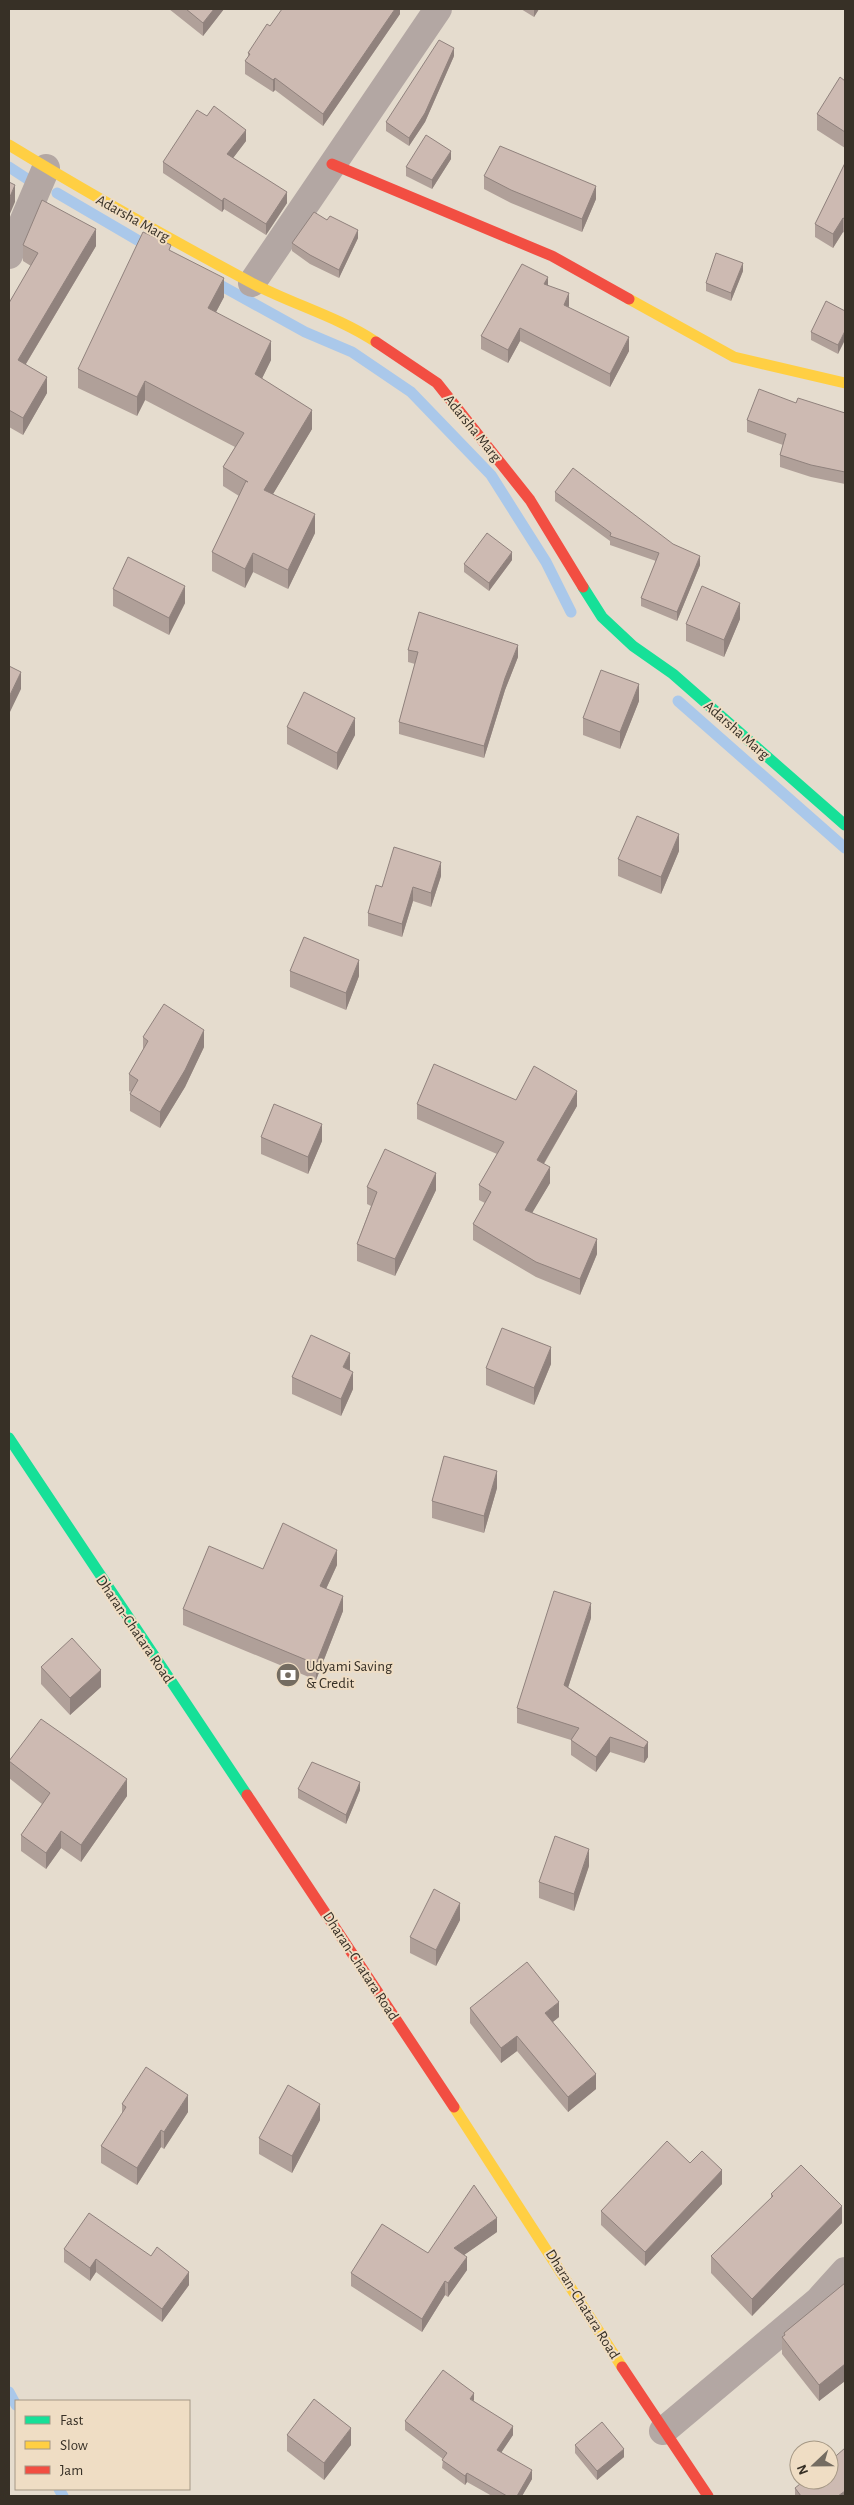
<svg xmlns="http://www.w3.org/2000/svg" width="854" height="2505" viewBox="0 0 854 2505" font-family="'Alegreya Sans',sans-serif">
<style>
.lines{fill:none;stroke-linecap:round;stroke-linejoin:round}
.stream{stroke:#aac8ea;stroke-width:11}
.street{stroke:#b3a7a3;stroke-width:28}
.fast{stroke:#16e098;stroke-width:11}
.slow{stroke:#ffcf43;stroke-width:11}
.jam{stroke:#f24e42;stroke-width:11}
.wall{fill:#b0a099}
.shaded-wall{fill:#90827d}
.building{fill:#cdbab2;stroke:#90827d}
.labels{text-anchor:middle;stroke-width:4;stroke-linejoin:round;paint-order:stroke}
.street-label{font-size:15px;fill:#373026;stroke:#efddc4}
.poi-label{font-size:15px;fill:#373026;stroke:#efddc4;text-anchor:start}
</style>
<rect width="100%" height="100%" fill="#e5dcce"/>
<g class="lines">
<!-- stream -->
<path class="stream" d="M 9,167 L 32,182
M 57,193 L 151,248
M 211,280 L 305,332 L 352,352 L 411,392 L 491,475 L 546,562 L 571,612
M 678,701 L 845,848
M 9,2392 L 16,2405
M 59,2489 L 63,2496"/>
<!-- street -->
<path class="street" d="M 9,255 L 46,168
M 252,283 L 438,9
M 663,2431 L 818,2301 L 845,2271"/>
<!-- fast -->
<path class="fast" d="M 583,587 L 602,617 L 633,646 L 673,674 L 845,825
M 9,1438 L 247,1795"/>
<!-- slow -->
<path class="slow" d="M 9,145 C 88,193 168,238 250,282 C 291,304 337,316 376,342
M 629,299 L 734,357 L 845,383
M 454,2107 L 622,2367"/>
<!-- jam -->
<path class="jam" d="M 332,164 L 552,256 L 629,299
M 376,342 L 437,383 L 530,500 L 583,587
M 247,1795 L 454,2107
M 622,2367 L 708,2496"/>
</g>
<!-- wall -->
<path class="wall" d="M 169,9 L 224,9 L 203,36 Z
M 400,9 L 400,14 L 323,126 L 275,90 L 273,92 L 245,74 L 245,61 L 248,57 L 248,53 L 270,26 Z
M 521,9 L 539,9 L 534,17 Z
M 454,56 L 425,122 L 409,146 L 386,131 L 386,122 Z
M 845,81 L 845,148 L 817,130 L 817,114 Z
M 246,141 L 233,158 L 287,203 L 266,235 L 224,209 L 222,212 L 163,173 L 163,162 Z
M 451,159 L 432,189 L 406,176 L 406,167 Z
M 845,163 L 845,233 L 843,232 L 833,248 L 815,237 L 815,224 Z
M 484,176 L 596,199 L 582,232 L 511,203 L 484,189 Z
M 358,238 L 339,278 L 310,264 L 292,251 L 292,243 Z
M 23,245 L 96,246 L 26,364 L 47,393 L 23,435 L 9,427 L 9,303 L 31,266 L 23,261 Z
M 171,251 L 224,297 L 216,312 L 271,360 L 262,378 L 312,429 L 273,494 L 315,533 L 288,589 L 253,572 L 245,588 L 212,571 L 212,552 L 239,496 L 223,486 L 223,467 L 235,447 L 145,400 L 137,416 L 78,388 L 78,369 Z
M 743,271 L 731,301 L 706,291 L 706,283 Z
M 548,285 L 569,306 L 568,307 L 629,351 L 610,387 L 520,341 L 508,363 L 481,349 L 481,336 Z
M 845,311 L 838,354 L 811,340 L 811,332 Z
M 796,403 L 845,413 L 845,484 L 811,477 L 780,467 L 780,455 L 783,445 L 747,432 L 747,420 Z
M 555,492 L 700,565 L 677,621 L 641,606 L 641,598 L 656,561 L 610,545 L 610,541 L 555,501 Z
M 512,560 L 489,591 L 464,572 L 464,564 Z
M 113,589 L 185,603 L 169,635 L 113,606 Z
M 740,619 L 724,657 L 686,641 L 686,624 Z
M 408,650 L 518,657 L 505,690 L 484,758 L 399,734 L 399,722 L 415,664 L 408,662 Z
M 639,701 L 620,749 L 583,735 L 583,718 Z
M 287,727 L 355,735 L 337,770 L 287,744 Z
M 679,851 L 661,894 L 618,876 L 618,859 Z
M 441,876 L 431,907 L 413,901 L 402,937 L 368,926 L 368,913 L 382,887 Z
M 290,971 L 359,976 L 346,1010 L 290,987 Z
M 143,1037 L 204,1047 L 185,1087 L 160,1128 L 130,1111 L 130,1094 L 131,1092 L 129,1091 L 129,1074 L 143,1050 Z
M 516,1100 L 577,1106 L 544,1164 L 550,1183 L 532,1212 L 597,1254 L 580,1295 L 536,1277 L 473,1240 L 473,1224 L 485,1203 L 479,1200 L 479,1185 L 497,1154 L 417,1119 L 417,1104 Z
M 261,1137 L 322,1141 L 308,1174 L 261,1154 Z
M 367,1187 L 436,1190 L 395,1276 L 357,1261 L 357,1244 L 371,1206 L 367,1204 Z
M 551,1364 L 534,1405 L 486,1385 L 486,1368 Z
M 350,1369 L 353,1389 L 341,1416 L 292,1394 L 292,1377 Z
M 497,1488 L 484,1533 L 432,1518 L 432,1501 Z
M 337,1565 L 326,1589 L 343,1611 L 316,1680 L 183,1625 L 183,1609 L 263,1569 Z
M 591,1618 L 568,1687 L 648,1742 L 648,1757 L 644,1763 L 610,1752 L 596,1772 L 571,1755 L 571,1740 L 517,1723 L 517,1708 Z
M 41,1667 L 101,1687 L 70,1715 L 41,1684 Z
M 9,1761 L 127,1796 L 81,1862 L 61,1848 L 46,1869 L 21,1851 L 21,1835 L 42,1804 L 9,1778 Z
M 298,1789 L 360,1790 L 346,1824 L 298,1798 Z
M 589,1866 L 574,1911 L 539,1898 L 539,1882 Z
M 460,1920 L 436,1966 L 410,1953 L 410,1937 Z
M 470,2008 L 559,2017 L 553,2022 L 596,2089 L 568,2112 L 517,2051 L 501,2063 L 470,2023 Z
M 122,2104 L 188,2112 L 164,2149 L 161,2147 L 137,2185 L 101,2163 L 101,2146 L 122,2114 Z
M 320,2120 L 292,2173 L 259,2154 L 259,2138 Z
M 690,2163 L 722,2184 L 645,2266 L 601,2225 L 601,2211 Z
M 771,2194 L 842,2223 L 752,2316 L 711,2273 L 711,2256 L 771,2198 Z
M 497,2232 L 464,2255 L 467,2270 L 448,2297 L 445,2295 L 422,2332 L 351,2286 L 351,2273 L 428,2253 Z
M 64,2249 L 189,2285 L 162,2322 L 96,2272 L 90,2281 L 64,2262 Z
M 845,2283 L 845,2381 L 819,2401 L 782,2354 L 782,2337 L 784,2336 L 784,2333 Z
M 474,2401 L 513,2435 L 501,2452 L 532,2479 L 522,2496 L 492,2496 L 467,2482 L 465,2485 L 442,2468 L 443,2459 L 405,2430 L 405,2421 Z
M 287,2435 L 351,2445 L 324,2480 L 287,2451 Z
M 575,2445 L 624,2457 L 597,2480 L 575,2453 Z
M 795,2488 L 845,2496 L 795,2496 Z"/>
<!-- shaded-wall -->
<path class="shaded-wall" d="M 214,9 L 224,9 L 203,36 L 203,23 Z
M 395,9 L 400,9 L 400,14 L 323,126 L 323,114 Z
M 534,9 L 539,9 L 534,17 Z
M 454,48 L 454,56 L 425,122 L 409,146 L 409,138 Z
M 275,78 L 275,90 L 273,92 L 273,80 Z
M 246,130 L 246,141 L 227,166 L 227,154 Z
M 451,151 L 451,159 L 432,189 L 432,180 Z
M 15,185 L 15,202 L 9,216 L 9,199 Z
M 596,186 L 596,199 L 582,232 L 582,219 Z
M 287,192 L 287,203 L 266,235 L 266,224 Z
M 224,198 L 224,209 L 222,212 L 222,201 Z
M 843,218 L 843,232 L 833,248 L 833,234 Z
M 96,229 L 96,246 L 18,377 L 18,360 Z
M 358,230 L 358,238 L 339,278 L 339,270 Z
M 743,263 L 743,271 L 731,301 L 731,293 Z
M 548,277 L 548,290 L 544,284 Z
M 224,278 L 224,297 L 208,327 L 208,308 Z
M 569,293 L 569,306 L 564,318 L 564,305 Z
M 520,328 L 520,341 L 508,363 L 508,350 Z
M 845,331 L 845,340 L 838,354 L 838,345 Z
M 629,337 L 629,351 L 610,387 L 610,374 Z
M 271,341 L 271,360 L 255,393 L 255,374 Z
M 47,377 L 47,393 L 23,435 L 23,418 Z
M 145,381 L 145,400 L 137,416 L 137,397 Z
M 312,410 L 312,429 L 264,509 L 264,490 Z
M 315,514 L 315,533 L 288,589 L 288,570 Z
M 512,552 L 512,560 L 489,591 L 489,583 Z
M 253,553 L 253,572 L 245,588 L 245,569 Z
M 700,556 L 700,565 L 677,621 L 677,612 Z
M 185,586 L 185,603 L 169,635 L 169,618 Z
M 740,603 L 740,619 L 724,657 L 724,640 Z
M 518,645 L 518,657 L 505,690 L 484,758 L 484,746 L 505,678 Z
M 21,672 L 21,689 L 9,714 L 9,697 Z
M 639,684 L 639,701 L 620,749 L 620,732 Z
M 355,718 L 355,735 L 337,770 L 337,753 Z
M 679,834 L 679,851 L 661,894 L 661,877 Z
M 441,862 L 441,876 L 431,907 L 431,893 Z
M 413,887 L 413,901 L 402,937 L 402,924 Z
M 359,960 L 359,976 L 346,1010 L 346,993 Z
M 204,1030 L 204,1047 L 185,1087 L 160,1128 L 160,1112 Z
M 577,1091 L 577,1106 L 537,1175 L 537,1160 Z
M 322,1124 L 322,1141 L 308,1174 L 308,1157 Z
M 550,1167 L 550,1183 L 525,1225 L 525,1210 Z
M 436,1173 L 436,1190 L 395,1276 L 395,1259 Z
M 597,1239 L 597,1254 L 580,1295 L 580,1279 Z
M 551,1347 L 551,1364 L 534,1405 L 534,1388 Z
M 350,1353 L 350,1369 L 343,1384 L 343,1367 Z
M 353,1372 L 353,1389 L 341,1416 L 341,1399 Z
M 497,1471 L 497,1488 L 484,1533 L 484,1516 Z
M 337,1550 L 337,1565 L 320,1602 L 320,1586 Z
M 343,1596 L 343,1611 L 316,1680 L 316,1664 Z
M 591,1603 L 591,1618 L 564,1700 L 564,1685 Z
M 101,1670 L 101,1687 L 70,1715 L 70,1698 Z
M 610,1737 L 610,1752 L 596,1772 L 596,1757 Z
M 648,1742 L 648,1757 L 644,1763 L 644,1748 Z
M 127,1779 L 127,1796 L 81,1862 L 81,1845 Z
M 360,1782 L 360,1790 L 346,1824 L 346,1815 Z
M 61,1831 L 61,1848 L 46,1869 L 46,1853 Z
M 589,1849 L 589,1866 L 574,1911 L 574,1894 Z
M 460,1903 L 460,1920 L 436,1966 L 436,1950 Z
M 559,2002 L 559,2017 L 545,2028 L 545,2013 Z
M 517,2036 L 517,2051 L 501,2063 L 501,2048 Z
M 596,2074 L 596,2089 L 568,2112 L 568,2097 Z
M 188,2095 L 188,2112 L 164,2149 L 164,2132 Z
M 320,2104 L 320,2120 L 292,2173 L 292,2156 Z
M 161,2130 L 161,2147 L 137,2185 L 137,2168 Z
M 722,2170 L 722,2184 L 645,2266 L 645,2252 Z
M 842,2206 L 842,2223 L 752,2316 L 752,2299 Z
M 497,2218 L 497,2232 L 454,2262 L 454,2248 Z
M 467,2257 L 467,2270 L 448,2297 L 448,2283 Z
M 96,2259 L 96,2272 L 90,2281 L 90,2268 Z
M 189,2272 L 189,2285 L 162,2322 L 162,2309 Z
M 445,2281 L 445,2295 L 422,2332 L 422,2319 Z
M 845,2364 L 845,2381 L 819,2401 L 819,2385 Z
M 474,2393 L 474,2401 L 470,2399 Z
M 513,2426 L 513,2435 L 497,2459 L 497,2450 Z
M 351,2428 L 351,2445 L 324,2480 L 324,2463 Z
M 624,2449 L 624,2457 L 597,2480 L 597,2471 Z
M 532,2470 L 532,2479 L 522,2496 L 517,2496 Z
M 467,2473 L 467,2482 L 465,2485 L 465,2476 Z
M 845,2491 L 845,2496 L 838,2496 Z"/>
<!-- building -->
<path class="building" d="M 186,9 L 214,9 L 203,23 Z
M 282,9 L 395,9 L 323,114 L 275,78 L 273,80 L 245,61 L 250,54 L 248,53 L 267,24 L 270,26 Z
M 439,40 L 454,48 L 425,113 L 409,138 L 386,122 Z
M 840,77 L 845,81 L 845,132 L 817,114 Z
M 214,106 L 246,130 L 227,154 L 287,192 L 266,224 L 224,198 L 222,201 L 163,162 L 197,110 L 207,116 Z
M 426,135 L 451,151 L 432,180 L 406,167 Z
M 500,146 L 596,186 L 582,219 L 511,190 L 484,176 Z
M 845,163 L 845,219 L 843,218 L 833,234 L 815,224 Z
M 9,182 L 15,185 L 9,199 Z
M 42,200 L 96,229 L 18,360 L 47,377 L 23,418 L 9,410 L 9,303 L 38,253 L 23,245 Z
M 314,212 L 327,220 L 330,216 L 358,230 L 339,270 L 310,255 L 292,243 Z
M 143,232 L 171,245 L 169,250 L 224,278 L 208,308 L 271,341 L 255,374 L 312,410 L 264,490 L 315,514 L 288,570 L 253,553 L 245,569 L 212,552 L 246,481 L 248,482 L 223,467 L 244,433 L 145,381 L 137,397 L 78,369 Z
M 716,253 L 743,263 L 731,293 L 706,283 Z
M 522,264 L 548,277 L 544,284 L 569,293 L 564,305 L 629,337 L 610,374 L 520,328 L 508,350 L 481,336 Z
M 826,301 L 845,311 L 845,331 L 838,345 L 811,332 Z
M 759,389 L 796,403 L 798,398 L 845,413 L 845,472 L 811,465 L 780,455 L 786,434 L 747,420 Z
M 573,468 L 673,544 L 700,556 L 677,612 L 641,598 L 659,553 L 610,536 L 611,533 L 555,492 Z
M 487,533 L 512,552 L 489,583 L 464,564 Z
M 128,557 L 185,586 L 169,618 L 113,589 Z
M 702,586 L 740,603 L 724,640 L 686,624 Z
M 419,612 L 518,645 L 505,678 L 484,746 L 399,722 L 418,652 L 408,650 Z
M 9,666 L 21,672 L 9,697 Z
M 601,670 L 639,684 L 620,732 L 583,718 Z
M 304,692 L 355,718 L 337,753 L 287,727 Z
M 637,816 L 679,834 L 661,877 L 618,859 Z
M 394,847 L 441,862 L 431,893 L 413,887 L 402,924 L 368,913 L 376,885 L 382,887 Z
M 304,937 L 359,960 L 346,993 L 290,971 Z
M 164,1004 L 204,1030 L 185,1070 L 160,1112 L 130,1094 L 138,1080 L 129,1074 L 148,1041 L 143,1037 Z
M 434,1064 L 516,1100 L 534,1066 L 577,1091 L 537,1160 L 550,1167 L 525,1210 L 597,1239 L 580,1279 L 536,1262 L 473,1224 L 491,1192 L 479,1185 L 504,1142 L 417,1104 Z
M 274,1104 L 322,1124 L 308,1157 L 261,1137 Z
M 385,1149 L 436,1173 L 395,1259 L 357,1244 L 377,1192 L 367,1187 Z
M 502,1328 L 551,1347 L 534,1388 L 486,1368 Z
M 311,1335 L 350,1353 L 343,1367 L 353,1372 L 341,1399 L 292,1377 Z
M 444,1456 L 497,1471 L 484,1516 L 432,1501 Z
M 283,1523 L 337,1550 L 320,1586 L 343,1596 L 316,1664 L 183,1609 L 209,1546 L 263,1569 Z
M 554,1591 L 591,1603 L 564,1685 L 648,1742 L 644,1748 L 610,1737 L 596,1757 L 571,1740 L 579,1728 L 517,1708 Z
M 72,1638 L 101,1670 L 70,1698 L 41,1667 Z
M 41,1719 L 127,1779 L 81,1845 L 61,1831 L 46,1853 L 21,1835 L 50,1793 L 9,1761 Z
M 312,1762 L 360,1782 L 346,1815 L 298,1789 Z
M 555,1836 L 589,1849 L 574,1894 L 539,1882 Z
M 434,1889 L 460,1903 L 436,1950 L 410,1937 Z
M 527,1962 L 559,2002 L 545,2013 L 596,2074 L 568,2097 L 517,2036 L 501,2048 L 470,2008 Z
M 146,2067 L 188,2095 L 164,2132 L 161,2130 L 137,2168 L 101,2146 L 126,2107 L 122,2104 Z
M 288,2085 L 320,2104 L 292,2156 L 259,2138 Z
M 667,2141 L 690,2163 L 702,2151 L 722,2170 L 645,2252 L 601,2211 Z
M 801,2165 L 842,2206 L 752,2299 L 711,2256 L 773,2196 L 771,2194 Z
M 474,2185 L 497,2218 L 454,2248 L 467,2257 L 448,2283 L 445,2281 L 422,2319 L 351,2273 L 382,2224 L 428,2253 Z
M 89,2213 L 151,2256 L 157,2247 L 189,2272 L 162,2309 L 96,2259 L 90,2268 L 64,2249 Z
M 845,2283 L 845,2364 L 819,2385 L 782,2337 L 785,2335 L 784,2333 Z
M 443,2370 L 474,2393 L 470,2399 L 513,2426 L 497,2450 L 532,2470 L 517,2496 L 507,2496 L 467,2473 L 465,2476 L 442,2460 L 447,2453 L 405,2421 Z
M 314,2399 L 351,2428 L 324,2463 L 287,2435 Z
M 602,2422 L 624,2449 L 597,2471 L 575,2445 Z
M 845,2448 L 845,2491 L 838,2496 L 801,2496 L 795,2488 L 805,2480 L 829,2480 L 829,2462 Z"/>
<!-- icons -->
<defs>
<g id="bank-disc" transform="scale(1.25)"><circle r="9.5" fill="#746c61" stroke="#efddc4"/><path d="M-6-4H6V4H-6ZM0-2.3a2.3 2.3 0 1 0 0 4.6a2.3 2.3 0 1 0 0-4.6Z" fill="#fff"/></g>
</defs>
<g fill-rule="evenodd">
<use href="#bank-disc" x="288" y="1675"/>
</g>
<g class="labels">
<!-- street labels -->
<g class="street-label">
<text transform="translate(133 218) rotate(29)" y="5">Adarsha Marg</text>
<text transform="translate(473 428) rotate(51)" y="5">Adarsha Marg</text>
<text transform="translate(737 730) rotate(41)" y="5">Adarsha Marg</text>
<text transform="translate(135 1629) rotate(56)" y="5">Dharan-Chatara Road</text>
<text transform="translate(361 1966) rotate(57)" y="5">Dharan-Chatara Road</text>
<text transform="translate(583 2304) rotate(58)" y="5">Dharan-Chatara Road</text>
</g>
<!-- poi labels -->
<g class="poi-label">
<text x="306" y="1671">Udyami Saving<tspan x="306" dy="17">&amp; Credit</tspan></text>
</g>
</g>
<!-- border -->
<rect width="854" height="2505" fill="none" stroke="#373026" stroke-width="20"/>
<!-- legend -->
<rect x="15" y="2400" width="175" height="90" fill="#efddc4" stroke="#a59885"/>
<rect x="25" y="2416" width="25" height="8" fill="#16e098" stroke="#a59885"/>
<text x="60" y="2425" font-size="15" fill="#373026">Fast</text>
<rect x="25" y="2441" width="25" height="8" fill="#ffcf43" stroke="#a59885"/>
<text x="60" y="2450" font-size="15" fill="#373026">Slow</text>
<rect x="25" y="2466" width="25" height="8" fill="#f24e42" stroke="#a59885"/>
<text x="60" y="2475" font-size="15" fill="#373026">Jam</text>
<!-- north arrow -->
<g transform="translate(814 2465) rotate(248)"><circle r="24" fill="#efddc4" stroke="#a59885"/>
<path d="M0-4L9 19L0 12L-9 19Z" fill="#746c61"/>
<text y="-8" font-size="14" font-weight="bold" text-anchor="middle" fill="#373026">N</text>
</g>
</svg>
